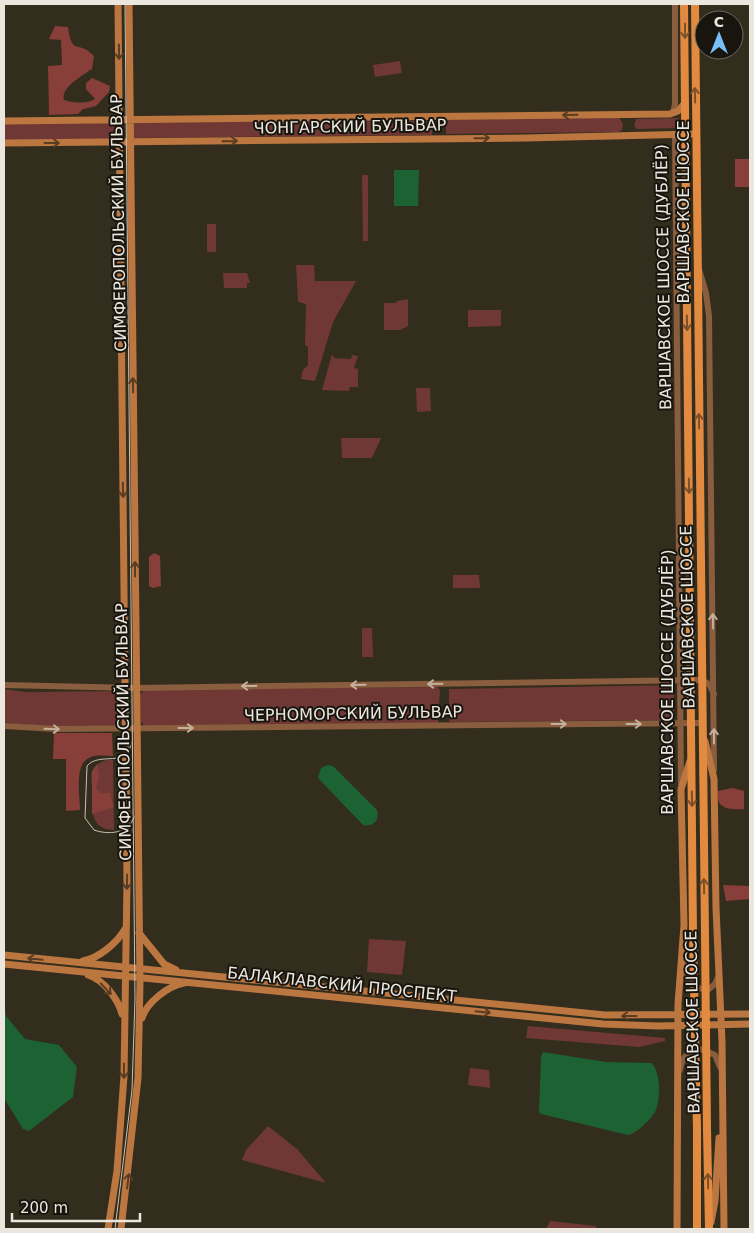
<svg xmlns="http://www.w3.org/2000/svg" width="754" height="1233" viewBox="0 0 754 1233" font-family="'DejaVu Sans',sans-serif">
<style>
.green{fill:#6f3834}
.forest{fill:#883e39}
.water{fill:#1c6232}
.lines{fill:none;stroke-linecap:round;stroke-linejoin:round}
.tertiary{stroke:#895d3d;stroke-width:6}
.secondary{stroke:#bc7741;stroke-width:7}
.primary{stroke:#e38a41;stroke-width:8}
.tram{stroke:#c7c2b8;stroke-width:1}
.primary-bridge{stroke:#e38a41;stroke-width:8}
.oneway{stroke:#7e5028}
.oneway2{stroke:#5a3c23}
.oneway3{stroke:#c4b09e}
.labels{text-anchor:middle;stroke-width:4;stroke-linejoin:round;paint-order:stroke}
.street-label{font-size:16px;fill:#ebe7de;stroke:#18150f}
</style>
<rect width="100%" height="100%" fill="#332d1d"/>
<!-- green -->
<path class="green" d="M 400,61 L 402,73 L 375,77 L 373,65 Z
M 618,116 L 623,124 L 622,130 L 618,132 L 446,134 L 446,119 Z
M 679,118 L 679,128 L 637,129 L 634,126 L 636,119 Z
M 432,121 L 432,135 L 134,138 L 134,122 Z
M 116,122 L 116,139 L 4,140 L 4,123 Z
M 362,175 L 368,175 L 368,241 L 363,241 Z
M 207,224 L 216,224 L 216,252 L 207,252 Z
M 296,265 L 314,265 L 315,281 L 356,281 L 333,322 L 315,381 L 301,379 L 303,370 L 308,365 L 308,347 L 305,345 L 306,304 L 298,302 Z
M 223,273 L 247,273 L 250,283 L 247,283 L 247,288 L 224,288 Z
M 408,299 L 408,326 L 400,330 L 384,330 L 384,303 L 396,303 L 397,301 Z
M 468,310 L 501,310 L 501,326 L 468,327 Z
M 332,354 L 334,358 L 351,359 L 352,355 L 358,356 L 354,368 L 358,369 L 358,387 L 350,387 L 349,391 L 322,390 Z
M 416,388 L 430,388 L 431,411 L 417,412 Z
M 341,438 L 381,438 L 372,458 L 342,458 Z
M 453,575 L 479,575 L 480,588 L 453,588 Z
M 362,628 L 372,628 L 373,657 L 362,657 Z
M 674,685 L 674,720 L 450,722 L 449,720 L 449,689 Z
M 437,687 L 440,690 L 438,723 L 146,727 L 141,722 L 140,695 L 144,690 Z
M 4,689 L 25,692 L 123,691 L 123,720 L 119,726 L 56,727 L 4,723 Z
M 106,760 L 113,760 L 114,830 C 89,830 92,807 92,789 C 92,783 90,775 93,769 C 96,764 101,763 106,760 Z
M 369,939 L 406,941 L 402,975 L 367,972 Z
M 528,1026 L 665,1038 L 665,1041 L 639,1047 L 526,1038 Z
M 470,1068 L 489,1070 L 490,1088 L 468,1085 Z
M 268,1126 L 297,1149 L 326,1183 L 242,1160 L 246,1150 Z
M 550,1221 L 596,1226 L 596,1229 L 546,1229 Z"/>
<!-- forest -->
<path class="forest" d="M 55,26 L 68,27 C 72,57 78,39 94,56 L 92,69 C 83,75 60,88 64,100 C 71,103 88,104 95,99 L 86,89 L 86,83 L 92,78 L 110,86 L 109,92 L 96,106 L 83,109 L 78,114 L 49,115 L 48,66 L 62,65 L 61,40 L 49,39 Z
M 735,159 L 750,159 L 750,187 L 735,187 Z
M 154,553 L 160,556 L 161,586 L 153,588 L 149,586 L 149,557 Z
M 54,733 L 112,733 L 113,756 C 105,756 96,754 89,758 C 74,764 80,797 80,810 L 66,811 L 66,759 L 53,759 Z
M 97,764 L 99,776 L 96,789 L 100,793 L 110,793 L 114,807 L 92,814 L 92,772 Z
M 732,788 L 744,791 L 744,809 C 731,810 715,810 718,791 Z
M 723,885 L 750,886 L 750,899 L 726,901 Z"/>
<!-- water -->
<path class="water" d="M 394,170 L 419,170 L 418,206 L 394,206 Z
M 328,765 L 333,766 L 377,810 C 380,821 373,827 363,825 L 318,778 L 321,768 Z
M 4,1002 L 6,1016 L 25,1039 L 59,1045 L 77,1067 L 73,1097 L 29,1131 L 23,1129 L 4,1098 Z
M 543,1052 L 606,1062 L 651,1063 C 661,1070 661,1101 655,1112 C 650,1120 637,1133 628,1135 L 541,1114 L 539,1112 L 541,1057 Z"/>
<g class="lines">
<!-- tertiary -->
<path class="tertiary" d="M 673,113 L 675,104 L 675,4
M 675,134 L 681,783
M 699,269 L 706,293 L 709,316 L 714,770
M 679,275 L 684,251
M 4,685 L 136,688 L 702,680 L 709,684 L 714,694
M 4,726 L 56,729 L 703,723
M 684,959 L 687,979 L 694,988 L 709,989 L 715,984 L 719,975
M 680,1070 C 682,1058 687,1051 700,1049 L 715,1055 L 720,1067"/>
<!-- secondary -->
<path class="secondary" d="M 4,121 L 670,114 L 678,111 L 685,103
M 4,143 L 526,138 L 696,134
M 705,741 L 714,779 L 716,908 L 722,1041 L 724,1229
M 139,933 L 164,964 L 176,970
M 4,955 L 605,1015 L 750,1014
M 83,961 C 99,958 117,943 125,929
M 4,964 L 603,1024 L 658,1026 L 750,1024
M 88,975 C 104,980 118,999 122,1014
M 142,1018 C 147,1002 168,986 184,983
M 711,1222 L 715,1201 L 719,1138
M 108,1229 L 117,1171 L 124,1076 L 127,883 L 118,4
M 121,1229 L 138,1078 L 140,983 L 129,4
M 677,1229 L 678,1004 L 684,925 L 681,789 L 690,761"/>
<!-- primary -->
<path class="primary" d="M 684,4 L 693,935
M 695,4 L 705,935
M 697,1129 L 697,1229
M 707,1129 L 709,1229"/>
<!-- tram -->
<path class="tram" d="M 131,743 C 128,769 99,751 87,766 L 85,818 L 94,830 C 108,835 129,834 134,817
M 115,1229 L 132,1090 L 135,999 L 125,4"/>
<!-- primary-bridge -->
<path class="primary-bridge" d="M 693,935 L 697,1129
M 705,935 L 707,1129"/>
</g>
<!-- one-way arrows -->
<defs><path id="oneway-shaft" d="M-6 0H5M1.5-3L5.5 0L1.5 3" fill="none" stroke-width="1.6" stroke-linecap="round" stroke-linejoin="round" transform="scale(1.25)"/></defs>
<g class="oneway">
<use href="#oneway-shaft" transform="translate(685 31) rotate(90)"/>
<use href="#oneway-shaft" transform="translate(695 95) rotate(-91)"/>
<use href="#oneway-shaft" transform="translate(687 323) rotate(89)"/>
<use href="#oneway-shaft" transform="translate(699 421) rotate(-91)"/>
<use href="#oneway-shaft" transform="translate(689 486) rotate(89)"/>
<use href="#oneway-shaft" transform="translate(692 799) rotate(89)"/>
<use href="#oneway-shaft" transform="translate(704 886) rotate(-91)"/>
<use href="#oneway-shaft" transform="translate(708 1181) rotate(-91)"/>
</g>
<g class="oneway2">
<use href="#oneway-shaft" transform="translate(119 52) rotate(89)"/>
<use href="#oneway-shaft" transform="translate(570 115) rotate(179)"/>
<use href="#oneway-shaft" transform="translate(482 138) rotate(-1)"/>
<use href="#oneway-shaft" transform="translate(230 141) rotate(-1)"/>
<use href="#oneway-shaft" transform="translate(52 143)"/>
<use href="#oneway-shaft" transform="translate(133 385) rotate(-91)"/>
<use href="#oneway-shaft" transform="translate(123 490) rotate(89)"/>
<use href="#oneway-shaft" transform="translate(135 569) rotate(-90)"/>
<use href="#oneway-shaft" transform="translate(127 882) rotate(91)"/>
<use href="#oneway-shaft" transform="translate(35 959) rotate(-174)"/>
<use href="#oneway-shaft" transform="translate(106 989) rotate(47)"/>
<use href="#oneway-shaft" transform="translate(483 1012) rotate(6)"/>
<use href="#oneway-shaft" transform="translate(629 1016) rotate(-180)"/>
<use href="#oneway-shaft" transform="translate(124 1071) rotate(90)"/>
<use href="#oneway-shaft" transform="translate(128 1181) rotate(-83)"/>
</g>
<g class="oneway3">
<use href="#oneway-shaft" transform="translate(713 621) rotate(-91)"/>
<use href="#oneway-shaft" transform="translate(435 684) rotate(179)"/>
<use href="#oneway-shaft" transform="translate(358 685) rotate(179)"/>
<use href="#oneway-shaft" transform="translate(249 686) rotate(179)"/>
<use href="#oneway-shaft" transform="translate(559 724)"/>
<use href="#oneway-shaft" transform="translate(634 724)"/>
<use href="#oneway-shaft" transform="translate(186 728)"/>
<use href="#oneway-shaft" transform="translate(52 729) rotate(2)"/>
<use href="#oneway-shaft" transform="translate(714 736) rotate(-90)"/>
</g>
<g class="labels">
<!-- street labels -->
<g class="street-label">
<text transform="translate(350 126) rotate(-1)" y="6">ЧОНГАРСКИЙ БУЛЬВАР</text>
<text transform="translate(683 212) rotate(-90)" y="6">ВАРШАВСКОЕ ШОССЕ</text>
<text transform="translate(118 223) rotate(-91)" y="6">СИМФЕРОПОЛЬСКИЙ БУЛЬВАР</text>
<text transform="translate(663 277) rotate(-91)" y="6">ВАРШАВСКОЕ ШОССЕ (ДУБЛЁР)</text>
<text transform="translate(687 617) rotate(-91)" y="6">ВАРШАВСКОЕ ШОССЕ</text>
<text transform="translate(667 682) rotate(-90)" y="6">ВАРШАВСКОЕ ШОССЕ (ДУБЛЁР)</text>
<text transform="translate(353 713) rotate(-1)" y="6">ЧЕРНОМОРСКИЙ БУЛЬВАР</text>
<text transform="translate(123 732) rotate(-91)" y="6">СИМФЕРОПОЛЬСКИЙ БУЛЬВАР</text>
<text transform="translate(342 984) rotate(6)" y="6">БАЛАКЛАВСКИЙ ПРОСПЕКТ</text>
<text transform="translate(692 1022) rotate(-91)" y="6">ВАРШАВСКОЕ ШОССЕ</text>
</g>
</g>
<!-- border -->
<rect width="754" height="1233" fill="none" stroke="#ebe7de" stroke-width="10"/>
<!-- north arrow -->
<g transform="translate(719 35)"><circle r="24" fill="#18150f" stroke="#6c6962"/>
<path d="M0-4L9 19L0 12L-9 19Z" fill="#78bff7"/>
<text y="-8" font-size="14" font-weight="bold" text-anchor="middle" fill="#ebe7de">С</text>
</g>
<!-- scale -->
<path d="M12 1213v8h128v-8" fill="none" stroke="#ebe7de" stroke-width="2.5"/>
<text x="20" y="1213" font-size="15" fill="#ebe7de" stroke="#18150f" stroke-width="4" paint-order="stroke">200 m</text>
</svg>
